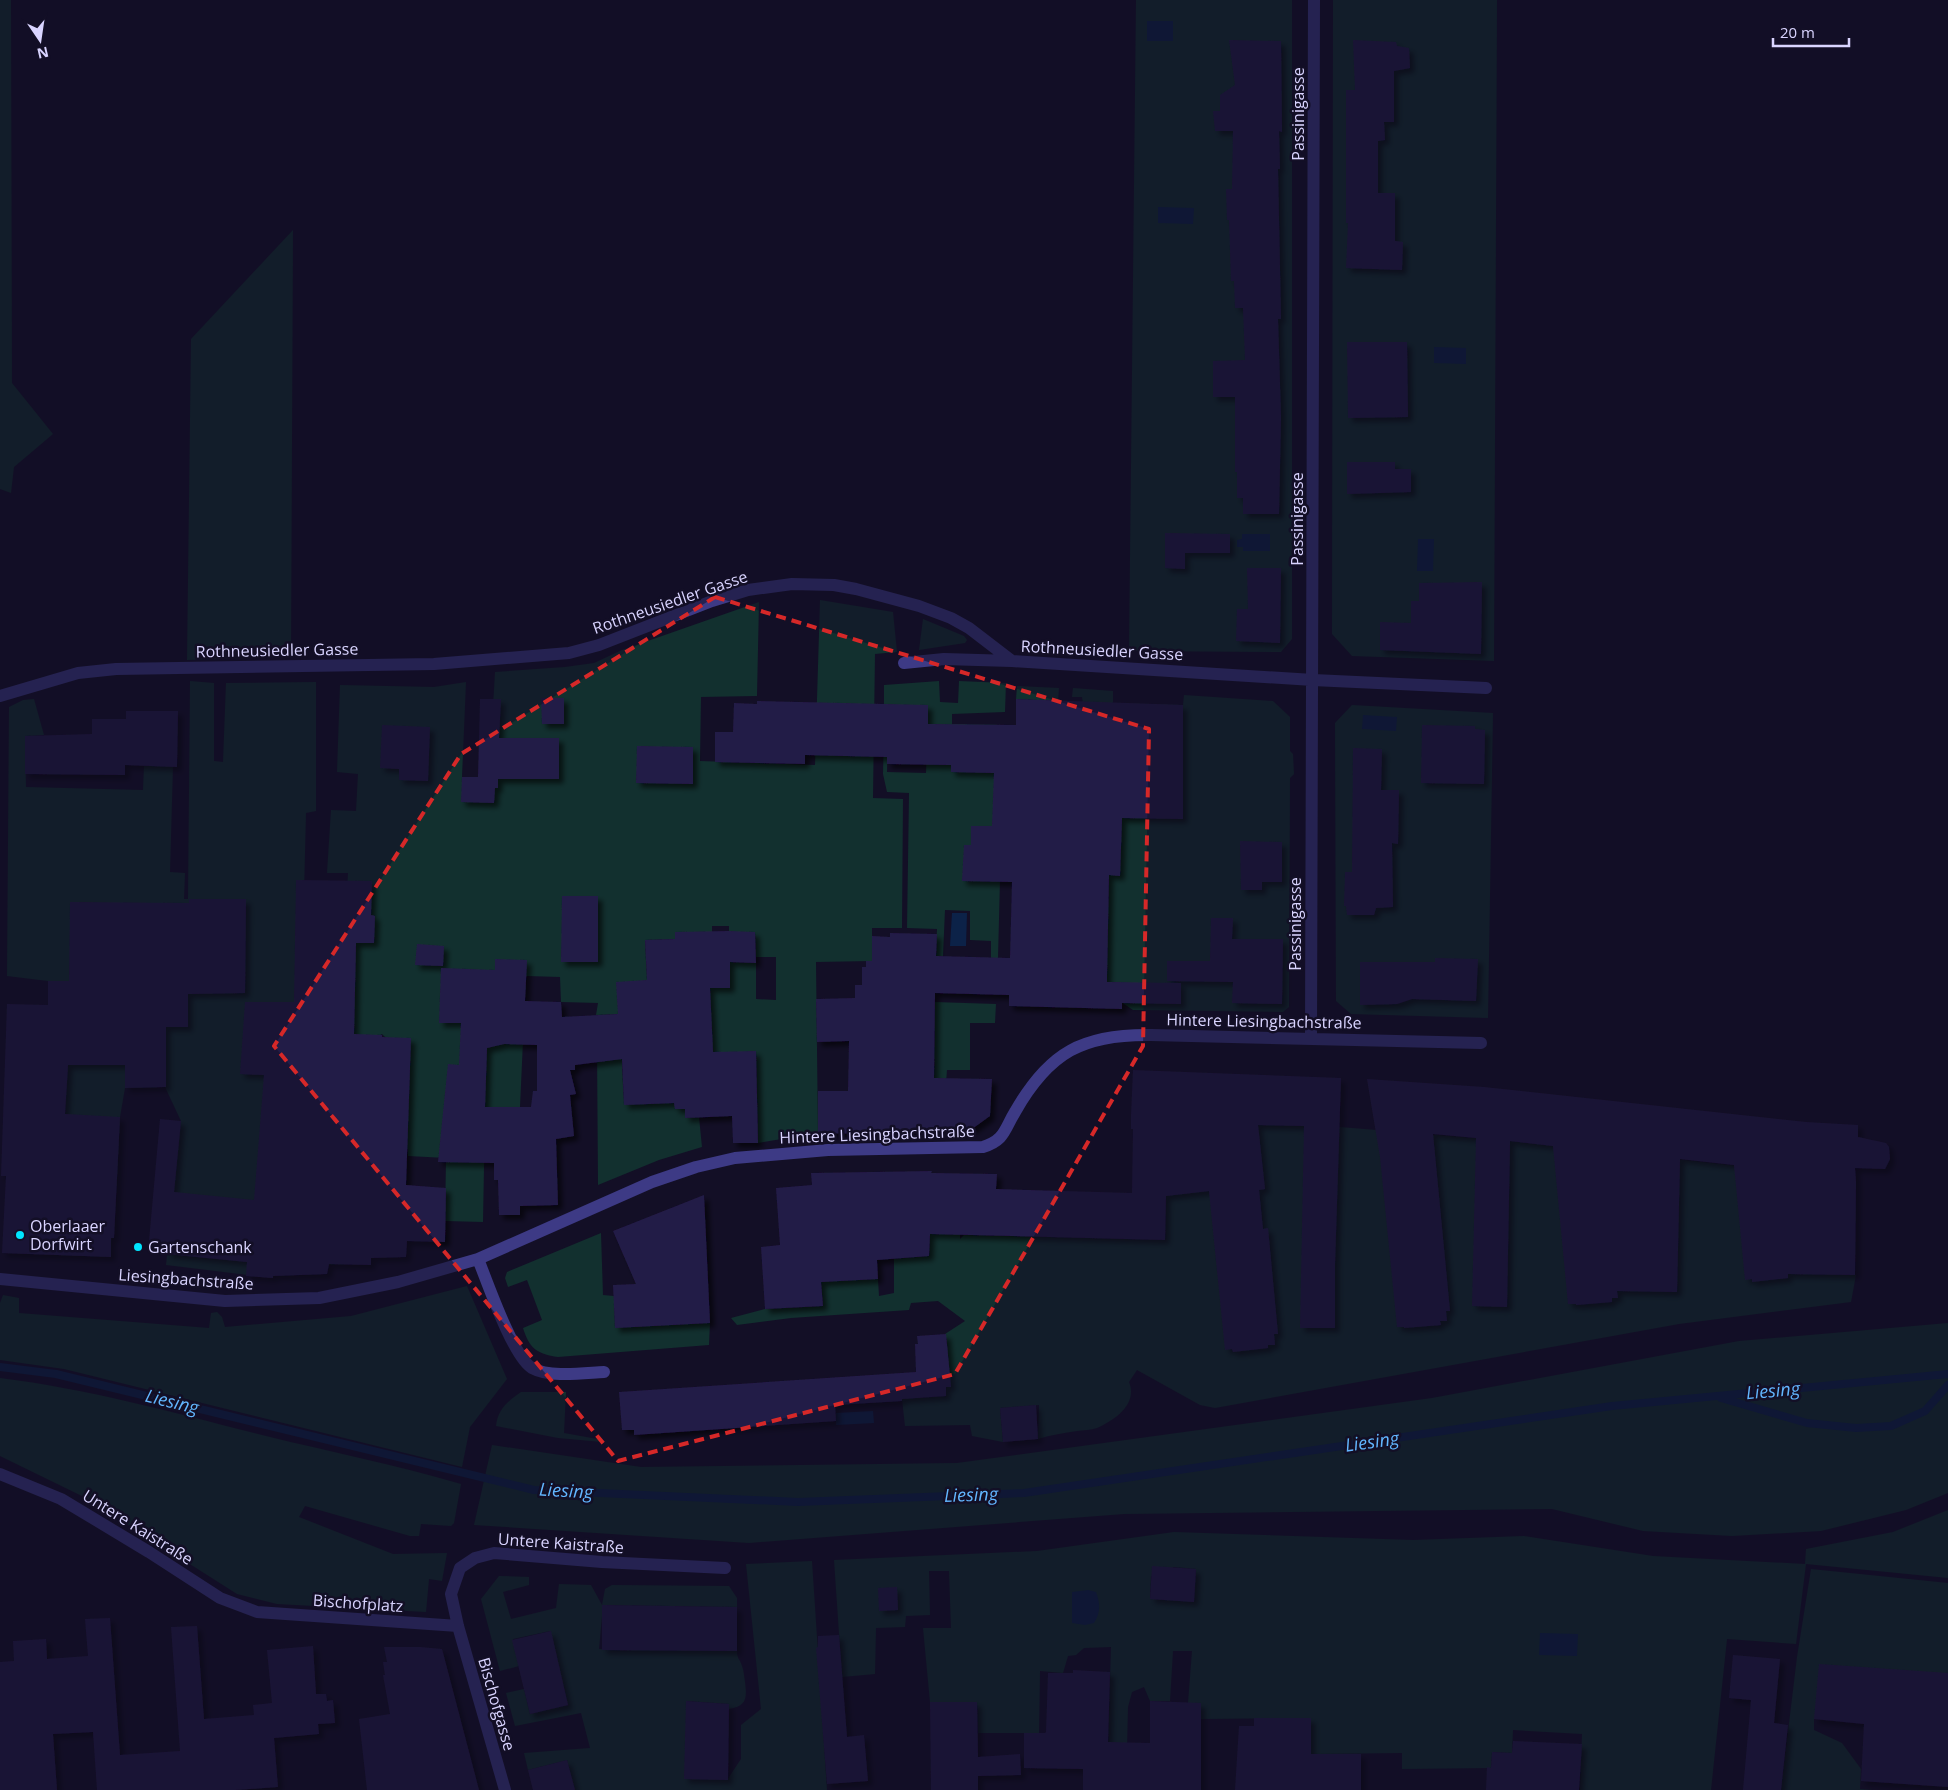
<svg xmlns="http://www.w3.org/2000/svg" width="1948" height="1790" viewBox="0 0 1948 1790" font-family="'Open Sans',sans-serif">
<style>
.green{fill:#12302f;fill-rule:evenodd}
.water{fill:#0c2248}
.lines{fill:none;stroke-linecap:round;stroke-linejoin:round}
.stream{stroke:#0c2248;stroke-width:8}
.building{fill:#241b47;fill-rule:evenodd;filter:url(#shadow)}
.street{stroke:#3d3a85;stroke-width:12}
.marked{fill:none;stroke:#d62828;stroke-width:4;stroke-dasharray:10 6;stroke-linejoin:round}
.poi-dot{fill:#00e5ff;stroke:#130f26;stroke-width:2}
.labels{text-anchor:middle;stroke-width:5;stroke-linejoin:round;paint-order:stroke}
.street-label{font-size:16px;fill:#d9d4ff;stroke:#130f26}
.poi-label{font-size:16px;fill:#d9d4ff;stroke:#130f26;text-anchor:start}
.water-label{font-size:18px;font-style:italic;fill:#62b6ff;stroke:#130f26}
</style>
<defs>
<filter id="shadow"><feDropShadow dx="4.5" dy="4.5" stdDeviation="2.5" flood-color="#0009"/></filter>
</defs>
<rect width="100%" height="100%" fill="#130f26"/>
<!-- green -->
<path class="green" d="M 0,0 L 11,0 L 12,383 L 53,434 L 14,467 L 11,493 L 0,489 Z
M 1136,0 L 1292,0 L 1292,639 L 1281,652 L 1129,651 Z
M 1333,0 L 1497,0 L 1494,661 L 1352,656 L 1332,634 Z
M 293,230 L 291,657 L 187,660 L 191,339 Z
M 820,600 L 893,612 L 897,652 L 875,654 L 873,798 L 903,799 L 902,928 L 872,928 L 872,961 L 816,962 L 818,1133 L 758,1143 L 756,1051 L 731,1080 L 671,1009 L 675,1109 L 685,1109 L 685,1118 L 699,1117 L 702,1147 L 659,1160 L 598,1185 L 597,1049 L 624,1047 L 622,1067 L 624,1104 L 642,1104 L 619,1014 L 596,1015 L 598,1003 L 561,1002 L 560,977 L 526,976 L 520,1107 L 485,1114 L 483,1222 L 445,1221 L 446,1158 L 408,1156 L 398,1050 L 382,1034 L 353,1051 L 348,1264 L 329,1265 L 282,1173 L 273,1278 L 166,1265 L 181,1121 L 165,1087 L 125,1088 L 120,1117 L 117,1183 L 112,1219 L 111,1257 L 58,1255 L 69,1037 L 69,981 L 48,981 L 7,976 L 9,707 L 23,700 L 34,699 L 44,735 L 25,736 L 26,787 L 143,790 L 144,766 L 173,766 L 170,872 L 185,873 L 184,899 L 188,899 L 190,681 L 214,683 L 214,761 L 223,762 L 226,683 L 316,682 L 316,811 L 306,813 L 299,1091 L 337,1094 L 348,873 L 327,873 L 331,810 L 356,811 L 358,774 L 337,772 L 340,685 L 434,687 L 466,682 L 462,777 L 489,778 L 495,672 L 565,667 L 594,663 L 622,650 L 759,602 L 757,696 L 701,697 L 700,761 L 815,765 ZM 712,926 L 729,926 L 729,932 L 755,932 L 756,957 L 776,957 L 776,1000 L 756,999 L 756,963 L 730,962 L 730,988 L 712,988 L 711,978 L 647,980 L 645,940 L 675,939 L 675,932 L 712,935 Z
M 923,619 L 964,636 L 967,640 L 965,643 L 919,650 Z
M 939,681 L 940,702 L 958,703 L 959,681 L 1006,683 L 1005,712 L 952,714 L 952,724 L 1004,725 L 998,958 L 991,958 L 991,941 L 970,940 L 970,911 L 945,910 L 943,956 L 936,956 L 937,929 L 907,928 L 909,793 L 887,792 L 883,774 L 884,730 L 888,730 L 887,772 L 926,773 L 928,705 L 884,709 L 884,685 Z
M 1017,686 L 1059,688 L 1058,701 L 1016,699 Z
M 1073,688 L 1113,691 L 1113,703 L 1183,705 L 1184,695 L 1273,701 L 1290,717 L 1290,751 L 1293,754 L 1294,774 L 1290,778 L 1289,1007 L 1283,1012 L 1133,1010 L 1106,992 L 1108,914 L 1092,913 L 1109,898 L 1109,881 L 1082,697 L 1072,697 Z
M 1352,705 L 1493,713 L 1488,1018 L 1351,1014 L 1336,1001 L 1335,723 Z
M 935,1002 L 996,1004 L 995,1023 L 970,1023 L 970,1070 L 947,1070 L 946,1083 L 934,1083 Z
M 1168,1121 L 1340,1127 L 1510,1141 L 1829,1176 L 1819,1274 L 1856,1275 L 1851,1302 L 1679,1324 L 1215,1408 L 1200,1405 L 1137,1370 L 1129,1382 C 1138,1404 1115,1420 1097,1428 C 1091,1430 1083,1430 1077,1431 C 1064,1433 1051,1435 1038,1439 L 1039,1405 L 1000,1408 L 1003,1442 L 972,1436 L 970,1425 L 905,1426 L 901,1390 L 922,1398 L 946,1396 L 947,1341 L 945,1334 L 965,1321 L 938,1301 L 911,1303 L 909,1310 L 791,1318 L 737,1325 L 731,1318 L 765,1309 L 823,1306 L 817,1240 L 830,1281 L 878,1279 L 879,1296 L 894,1293 L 894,1259 L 929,1256 L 933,1173 L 961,1175 L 960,1239 L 964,1235 L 1165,1240 Z
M 601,1233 L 603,1295 L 614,1296 L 615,1327 L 710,1323 L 709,1345 L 558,1357 C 537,1354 529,1348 523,1328 L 542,1320 L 527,1280 L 508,1287 L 505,1278 L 507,1272 Z
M 467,1286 L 507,1379 L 470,1427 L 462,1467 L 64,1369 L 0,1360 L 0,1303 L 3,1295 L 19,1298 L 19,1313 L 209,1328 L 211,1313 L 217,1312 L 222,1317 L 225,1327 L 351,1316 Z
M 1948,1323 L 1948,1493 L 1906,1510 L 1821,1531 L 1732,1536 L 1643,1531 L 1552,1509 L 1124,1514 L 749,1543 L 474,1525 L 492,1445 L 641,1467 L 957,1463 L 1432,1398 L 1739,1341 Z
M 0,1378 C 90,1389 178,1414 266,1436 C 331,1452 397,1465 461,1484 L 454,1523 L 451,1526 L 421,1524 L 419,1536 L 410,1536 L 305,1506 L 299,1517 L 393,1554 L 447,1553 L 442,1581 L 429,1579 L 426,1612 L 277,1604 L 237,1594 L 86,1498 L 0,1456 Z
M 521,1392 L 566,1392 L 564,1433 L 603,1440 L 602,1442 L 558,1438 L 496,1426 C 498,1409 508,1401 521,1392 Z
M 1948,1510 L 1948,1578 L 1806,1564 L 1796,1644 L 1727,1639 L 1711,1790 L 1580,1790 L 1582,1734 L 1513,1730 L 1512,1753 L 1492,1752 L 1491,1768 L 1402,1769 L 1402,1753 L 1311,1754 L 1310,1718 L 1201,1719 L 1201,1703 L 1188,1703 L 1192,1651 L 1173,1651 L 1170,1701 L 1150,1701 L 1144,1687 L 1132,1692 L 1128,1707 L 1126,1790 L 1107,1790 L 1111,1647 L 1084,1648 L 1076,1655 L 1068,1656 L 1063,1673 L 1040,1671 L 1039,1733 L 978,1733 L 977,1702 L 930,1702 L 923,1628 L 951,1628 L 949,1571 L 929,1571 L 930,1615 L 906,1616 L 905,1627 L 876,1628 L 875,1674 L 842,1677 L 834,1560 L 1037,1551 L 1174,1532 L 1413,1540 L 1524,1536 L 1653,1556 L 1805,1564 L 1806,1549 L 1893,1532 ZM 1174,1567 L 1196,1569 L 1194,1601 L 1150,1599 L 1151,1576 Z
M 812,1561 L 827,1790 L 575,1790 L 567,1760 L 528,1770 L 524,1753 L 590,1748 L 581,1713 L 515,1726 L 506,1693 L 524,1689 L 530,1714 L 568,1705 L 550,1631 L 513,1639 L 519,1666 L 500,1671 L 481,1599 L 499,1576 L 529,1577 L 529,1585 L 503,1592 L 511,1619 L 556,1608 L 559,1584 L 591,1585 L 602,1605 L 605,1589 L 612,1585 L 729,1586 L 737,1598 L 737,1607 L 603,1605 L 599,1649 L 737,1651 C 737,1659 740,1659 742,1666 C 744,1671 744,1677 745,1682 C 747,1698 747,1706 729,1709 L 729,1704 L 687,1701 L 727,1780 L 741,1759 L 741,1725 L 761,1709 L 746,1564 Z
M 1811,1569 L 1948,1583 L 1948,1673 L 1814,1719 L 1814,1730 L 1842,1743 L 1861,1769 L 1860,1789 L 1873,1790 L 1781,1790 L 1797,1657 Z"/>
<!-- water -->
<path class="water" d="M 1147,21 L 1173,21 L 1173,41 L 1147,41 Z
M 1158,207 L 1194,208 L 1193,224 L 1158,223 Z
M 1434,347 L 1466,348 L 1466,364 L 1434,363 Z
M 1242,534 L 1270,534 L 1270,551 L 1243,551 L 1243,547 L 1237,547 L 1237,540 L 1242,539 Z
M 1418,539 L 1434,539 L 1433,571 L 1417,571 Z
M 1363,715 L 1397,717 L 1396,731 L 1362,729 Z
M 952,913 L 967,913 L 966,946 L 950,946 Z
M 873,1411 L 874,1423 L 836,1425 L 836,1413 Z
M 1088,1590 L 1096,1592 C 1100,1603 1101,1612 1094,1623 L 1085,1625 L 1072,1623 L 1072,1592 Z
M 1540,1633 L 1578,1634 L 1577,1656 L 1539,1655 Z"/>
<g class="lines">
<!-- stream -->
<path class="stream" d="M 0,1367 L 56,1374 L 534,1490 L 798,1502 L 1024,1493 L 1612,1406 L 1948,1374
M 1721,1398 L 1807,1423 L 1856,1428 L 1891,1426 L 1925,1411 L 1948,1385"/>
</g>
<!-- building -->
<path class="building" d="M 1229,40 L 1281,41 L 1282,132 L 1279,131 L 1280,169 L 1278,169 L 1281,319 L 1278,319 L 1281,417 L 1279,514 L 1243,514 L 1243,498 L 1237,498 L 1237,472 L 1235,472 L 1235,397 L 1213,397 L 1213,361 L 1245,360 L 1243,308 L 1235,308 L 1234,281 L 1231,281 L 1229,220 L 1227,220 L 1226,189 L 1232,189 L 1233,131 L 1215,131 L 1213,111 L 1220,111 L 1220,95 L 1235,85 Z
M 1353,40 L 1396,42 L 1397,46 L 1409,48 L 1410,68 L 1394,71 L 1394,122 L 1384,122 L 1385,140 L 1378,141 L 1378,193 L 1395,193 L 1395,241 L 1403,242 L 1402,270 L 1346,268 L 1348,223 L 1346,223 L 1346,90 L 1355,90 Z
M 1347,342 L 1407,342 L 1408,417 L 1348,418 Z
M 1347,462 L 1395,462 L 1395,469 L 1411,469 L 1411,492 L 1347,494 Z
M 1165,533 L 1230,534 L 1230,553 L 1185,553 L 1185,569 L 1165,568 Z
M 1247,568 L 1281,568 L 1280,643 L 1236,641 L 1237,609 L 1248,609 Z
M 1482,582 L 1481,654 L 1380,650 L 1380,622 L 1411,623 L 1411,601 L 1419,601 L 1419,583 Z
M 541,698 L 564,698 L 564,724 L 542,724 Z
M 480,699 L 501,699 L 499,738 L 559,738 L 559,779 L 498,779 L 498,788 L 495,788 L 494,803 L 461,802 L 462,777 L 478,777 Z
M 1016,699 L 1183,705 L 1183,819 L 1122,818 L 1120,876 L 1109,875 L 1107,976 L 1107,982 L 1181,983 L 1181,1004 L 1122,1003 L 1122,1009 L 1009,1006 L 1009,995 L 935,993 L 934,1078 L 992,1079 L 990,1116 L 972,1129 L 933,1128 L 933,1130 L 871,1134 L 818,1133 L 818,1091 L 848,1091 L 849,1041 L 817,1042 L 816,999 L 855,998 L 855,985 L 862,985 L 862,967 L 866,967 L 866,961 L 872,961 L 872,936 L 890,937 L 890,933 L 937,934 L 936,956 L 1010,958 L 1012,882 L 962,881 L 964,845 L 971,845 L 971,826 L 992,826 L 994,773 L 951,772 L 951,765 L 887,764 L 887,757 L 805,755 L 805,764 L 715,762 L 715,732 L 733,732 L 734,703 L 757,704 L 757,701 L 928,705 L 928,724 L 1016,725 Z
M 126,711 L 178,711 L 177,767 L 125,765 L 125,775 L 25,774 L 25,736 L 92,734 L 92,719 L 126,719 Z
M 382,725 L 430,727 L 428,781 L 399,780 L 399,769 L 380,768 Z
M 1422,725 L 1475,726 L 1475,729 L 1485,730 L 1484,784 L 1421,783 Z
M 637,746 L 693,747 L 693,784 L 636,783 Z
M 1353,748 L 1382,749 L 1381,790 L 1399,790 L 1398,844 L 1392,843 L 1393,907 L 1376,908 L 1374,915 L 1347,915 L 1346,906 L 1344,906 L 1345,872 L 1352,872 Z
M 1240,841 L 1282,842 L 1282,882 L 1262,882 L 1262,890 L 1241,890 Z
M 296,880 L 372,881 L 371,915 L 375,916 L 374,943 L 356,943 L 354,1034 L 382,1035 L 382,1037 L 411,1038 L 406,1185 L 446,1188 L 445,1242 L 407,1241 L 406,1257 L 371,1258 L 371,1265 L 329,1264 L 327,1274 L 273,1276 L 273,1278 L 246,1276 L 247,1262 L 167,1254 L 169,1243 L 149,1241 L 160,1119 L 181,1121 L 174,1192 L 254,1200 L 264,1075 L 240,1074 L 245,1002 L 294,1002 Z
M 562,896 L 598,896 L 598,962 L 561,962 Z
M 189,899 L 246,899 L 245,993 L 188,994 L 188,1027 L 166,1027 L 166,1087 L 125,1088 L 125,1065 L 68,1065 L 65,1114 L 120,1117 L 114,1238 L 111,1238 L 111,1257 L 2,1253 L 6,1176 L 1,1176 L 7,1004 L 48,1005 L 48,981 L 69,981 L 70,902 L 189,903 Z
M 1211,918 L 1233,918 L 1232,939 L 1283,939 L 1282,1004 L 1232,1003 L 1233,982 L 1167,981 L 1167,961 L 1210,961 Z
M 729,931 L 755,932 L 756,963 L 730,962 L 730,988 L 710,988 L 713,1052 L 756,1051 L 758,1143 L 733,1143 L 732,1116 L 685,1118 L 685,1109 L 675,1109 L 674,1103 L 624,1105 L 622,1059 L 575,1065 L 575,1070 L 570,1070 L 576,1094 L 570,1095 L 574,1136 L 556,1139 L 558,1205 L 520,1206 L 520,1215 L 499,1215 L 498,1180 L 494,1180 L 494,1163 L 438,1162 L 448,1064 L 459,1065 L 461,1023 L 439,1023 L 441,968 L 495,970 L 495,959 L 527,960 L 525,1001 L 561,1002 L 562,1017 L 618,1014 L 616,982 L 647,980 L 645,940 L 675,939 L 675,932 ZM 504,1044 L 537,1045 L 537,1091 L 533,1091 L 531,1107 L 485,1107 L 487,1048 Z
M 417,944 L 444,946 L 443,966 L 415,965 Z
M 1435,958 L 1478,959 L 1476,1001 L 1412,999 L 1397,1004 L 1360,1005 L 1360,962 L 1435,962 Z
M 1133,1070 L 1341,1078 L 1335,1264 L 1335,1328 L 1300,1328 L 1304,1126 L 1258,1125 L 1265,1189 L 1259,1190 L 1263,1229 L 1268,1228 L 1278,1334 L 1274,1334 L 1275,1345 L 1268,1345 L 1268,1348 L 1233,1352 L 1232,1349 L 1225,1350 L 1209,1191 L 1166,1196 L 1165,1240 L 930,1234 L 929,1256 L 877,1260 L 878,1279 L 821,1282 L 823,1306 L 765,1309 L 761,1247 L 780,1245 L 776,1188 L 812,1185 L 811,1173 L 932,1171 L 931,1173 L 997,1174 L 996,1189 L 1132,1193 L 1133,1129 L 1131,1129 L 1131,1116 Z
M 1367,1079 L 1484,1087 L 1806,1122 L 1858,1125 L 1858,1137 L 1886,1143 L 1889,1147 L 1890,1159 L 1885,1169 L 1855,1168 L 1856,1182 L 1855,1275 L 1788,1274 L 1788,1278 L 1752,1282 L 1752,1279 L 1745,1280 L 1734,1165 L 1680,1159 L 1677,1292 L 1617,1291 L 1618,1298 L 1612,1298 L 1612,1302 L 1576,1305 L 1576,1304 L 1568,1304 L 1553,1146 L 1510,1141 L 1507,1307 L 1472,1306 L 1476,1138 L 1433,1134 L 1450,1311 L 1446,1311 L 1447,1321 L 1440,1321 L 1441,1325 L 1404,1328 L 1404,1327 L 1397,1327 L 1380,1157 Z
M 704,1195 L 710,1323 L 615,1328 L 613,1285 L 636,1284 L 613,1231 Z
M 946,1334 L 951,1387 L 946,1387 L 946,1396 L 902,1399 L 902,1401 L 835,1405 L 836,1421 L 634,1435 L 634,1430 L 622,1430 L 619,1392 L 916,1372 L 915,1344 L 918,1344 L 917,1336 Z
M 1036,1405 L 1038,1439 L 1003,1442 L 1000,1408 Z
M 1152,1566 L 1196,1569 L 1194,1602 L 1150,1599 Z
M 897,1587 L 898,1610 L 879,1611 L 878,1588 Z
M 602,1605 L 737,1607 L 737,1651 L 602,1650 Z
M 110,1618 L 120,1755 L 180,1751 L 171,1627 L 197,1626 L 204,1719 L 254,1715 L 253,1705 L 272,1703 L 267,1650 L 313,1646 L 316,1694 L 326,1694 L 327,1701 L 333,1700 L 335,1723 L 318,1724 L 319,1734 L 274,1738 L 278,1787 L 235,1790 L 97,1790 L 93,1732 L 53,1734 L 57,1790 L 0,1790 L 0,1662 L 14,1661 L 13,1641 L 46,1639 L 47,1659 L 88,1656 L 85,1619 Z
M 551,1631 L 568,1705 L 530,1714 L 512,1640 Z
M 839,1635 L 847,1737 L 864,1735 L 868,1781 L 827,1784 L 816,1648 L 818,1647 L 818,1636 Z
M 384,1647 L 420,1647 L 442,1649 L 479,1790 L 367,1790 L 359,1719 L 390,1714 L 383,1675 L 385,1675 L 383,1662 L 387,1662 Z
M 1733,1655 L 1780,1659 L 1774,1723 L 1788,1725 L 1781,1790 L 1743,1790 L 1751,1700 L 1729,1698 Z
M 1819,1664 L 1948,1673 L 1948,1787 L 1861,1781 L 1864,1724 L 1814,1719 Z
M 1073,1670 L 1110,1672 L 1108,1742 L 1150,1743 L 1150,1701 L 1201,1703 L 1201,1790 L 1083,1790 L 1083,1769 L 1024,1768 L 1024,1733 L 1045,1733 L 1046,1732 L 1048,1673 L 1073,1673 Z
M 686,1701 L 729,1704 L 728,1780 L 684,1779 Z
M 930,1702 L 977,1702 L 978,1757 L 1020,1754 L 1021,1775 L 978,1776 L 978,1790 L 931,1790 Z
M 1254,1718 L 1311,1718 L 1311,1754 L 1361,1754 L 1361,1790 L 1235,1790 L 1239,1726 L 1254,1726 Z
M 1513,1741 L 1582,1744 L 1579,1790 L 1486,1790 L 1487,1767 L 1491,1768 L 1492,1752 L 1512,1753 Z
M 567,1760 L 575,1790 L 533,1790 L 528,1770 Z"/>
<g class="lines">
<!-- street -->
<path class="street" d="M 904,663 L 944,659 L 1012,661
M 0,696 L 78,673 L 116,669 L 434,664 L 569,653 L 599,645 L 712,601 L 748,590 L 792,584 L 834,585 L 856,589 L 919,606 L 951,618 L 969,628 L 1012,661 L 1313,680 L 1486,688
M 1311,1038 L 1314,0
M 478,1259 C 487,1281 513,1357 532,1368 C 550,1378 584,1373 604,1372
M 0,1279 L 225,1301 L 319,1298 L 398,1282 L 478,1259 L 652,1182 L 696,1167 L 735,1158 L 828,1150 L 983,1147 C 1005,1140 1004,1130 1015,1112 C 1049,1052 1083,1034 1151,1035 L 1481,1043
M 0,1474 L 61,1499 L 149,1552 L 220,1598 L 257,1612 L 458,1626
M 505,1790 L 458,1626 L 451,1594 L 460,1568 L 475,1558 L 494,1553 L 602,1562 L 725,1568"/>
</g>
<!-- marked area -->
<path d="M0 0H1948V1790H0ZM 715,597 L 1149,729 L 1143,1046 L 955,1374 L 618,1461 L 274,1046 L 461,754 Z" fill="#130f26" fill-opacity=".55" fill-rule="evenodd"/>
<path class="marked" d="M 715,597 L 1149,729 L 1143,1046 L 955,1374 L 618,1461 L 274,1046 L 461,754 Z"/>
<!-- markers -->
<g class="poi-dot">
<circle cx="20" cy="1235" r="5"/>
<circle cx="138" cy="1247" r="5"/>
</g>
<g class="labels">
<!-- street labels -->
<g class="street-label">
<text transform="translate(1298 114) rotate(-90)" y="6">Passinigasse</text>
<text transform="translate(1297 519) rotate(-90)" y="6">Passinigasse</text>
<text transform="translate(670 602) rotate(-19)" y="6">Rothneusiedler Gasse</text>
<text transform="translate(277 650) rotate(-1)" y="6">Rothneusiedler Gasse</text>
<text transform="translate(1102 650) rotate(3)" y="6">Rothneusiedler Gasse</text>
<text transform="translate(1295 924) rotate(-90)" y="6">Passinigasse</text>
<text transform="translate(1264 1021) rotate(1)" y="6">Hintere Liesingbachstraße</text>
<text transform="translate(877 1134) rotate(-2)" y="6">Hintere Liesingbachstraße</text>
<text transform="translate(186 1279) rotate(4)" y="6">Liesingbachstraße</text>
<text transform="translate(138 1527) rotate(32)" y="6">Untere Kaistraße</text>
<text transform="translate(561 1543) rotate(4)" y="6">Untere Kaistraße</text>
<text transform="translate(358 1603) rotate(4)" y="6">Bischofplatz</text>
<text transform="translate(497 1704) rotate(74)" y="6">Bischofgasse</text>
</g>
<!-- poi labels -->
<g class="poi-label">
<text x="30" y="1232">Oberlaaer<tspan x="30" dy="18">Dorfwirt</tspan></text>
<text x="148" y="1253">Gartenschank</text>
</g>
<!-- water labels -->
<g class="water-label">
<text transform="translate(1773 1391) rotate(-5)" y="6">Liesing</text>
<text transform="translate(172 1402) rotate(14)" y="6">Liesing</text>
<text transform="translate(1372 1442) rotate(-8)" y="6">Liesing</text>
<text transform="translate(566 1491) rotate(3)" y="6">Liesing</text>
<text transform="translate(971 1495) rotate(-2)" y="6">Liesing</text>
</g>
</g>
<!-- north arrow -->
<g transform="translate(40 40) rotate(167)" stroke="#130f26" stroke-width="4" paint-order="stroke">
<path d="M0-4L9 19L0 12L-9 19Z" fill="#d9d4ff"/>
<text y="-8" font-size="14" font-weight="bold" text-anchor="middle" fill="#d9d4ff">N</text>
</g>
<!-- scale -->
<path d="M1773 38v8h76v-8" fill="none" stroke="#d9d4ff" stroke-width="2.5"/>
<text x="1780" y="38" font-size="15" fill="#d9d4ff" stroke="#130f26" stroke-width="4" paint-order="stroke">20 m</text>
</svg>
